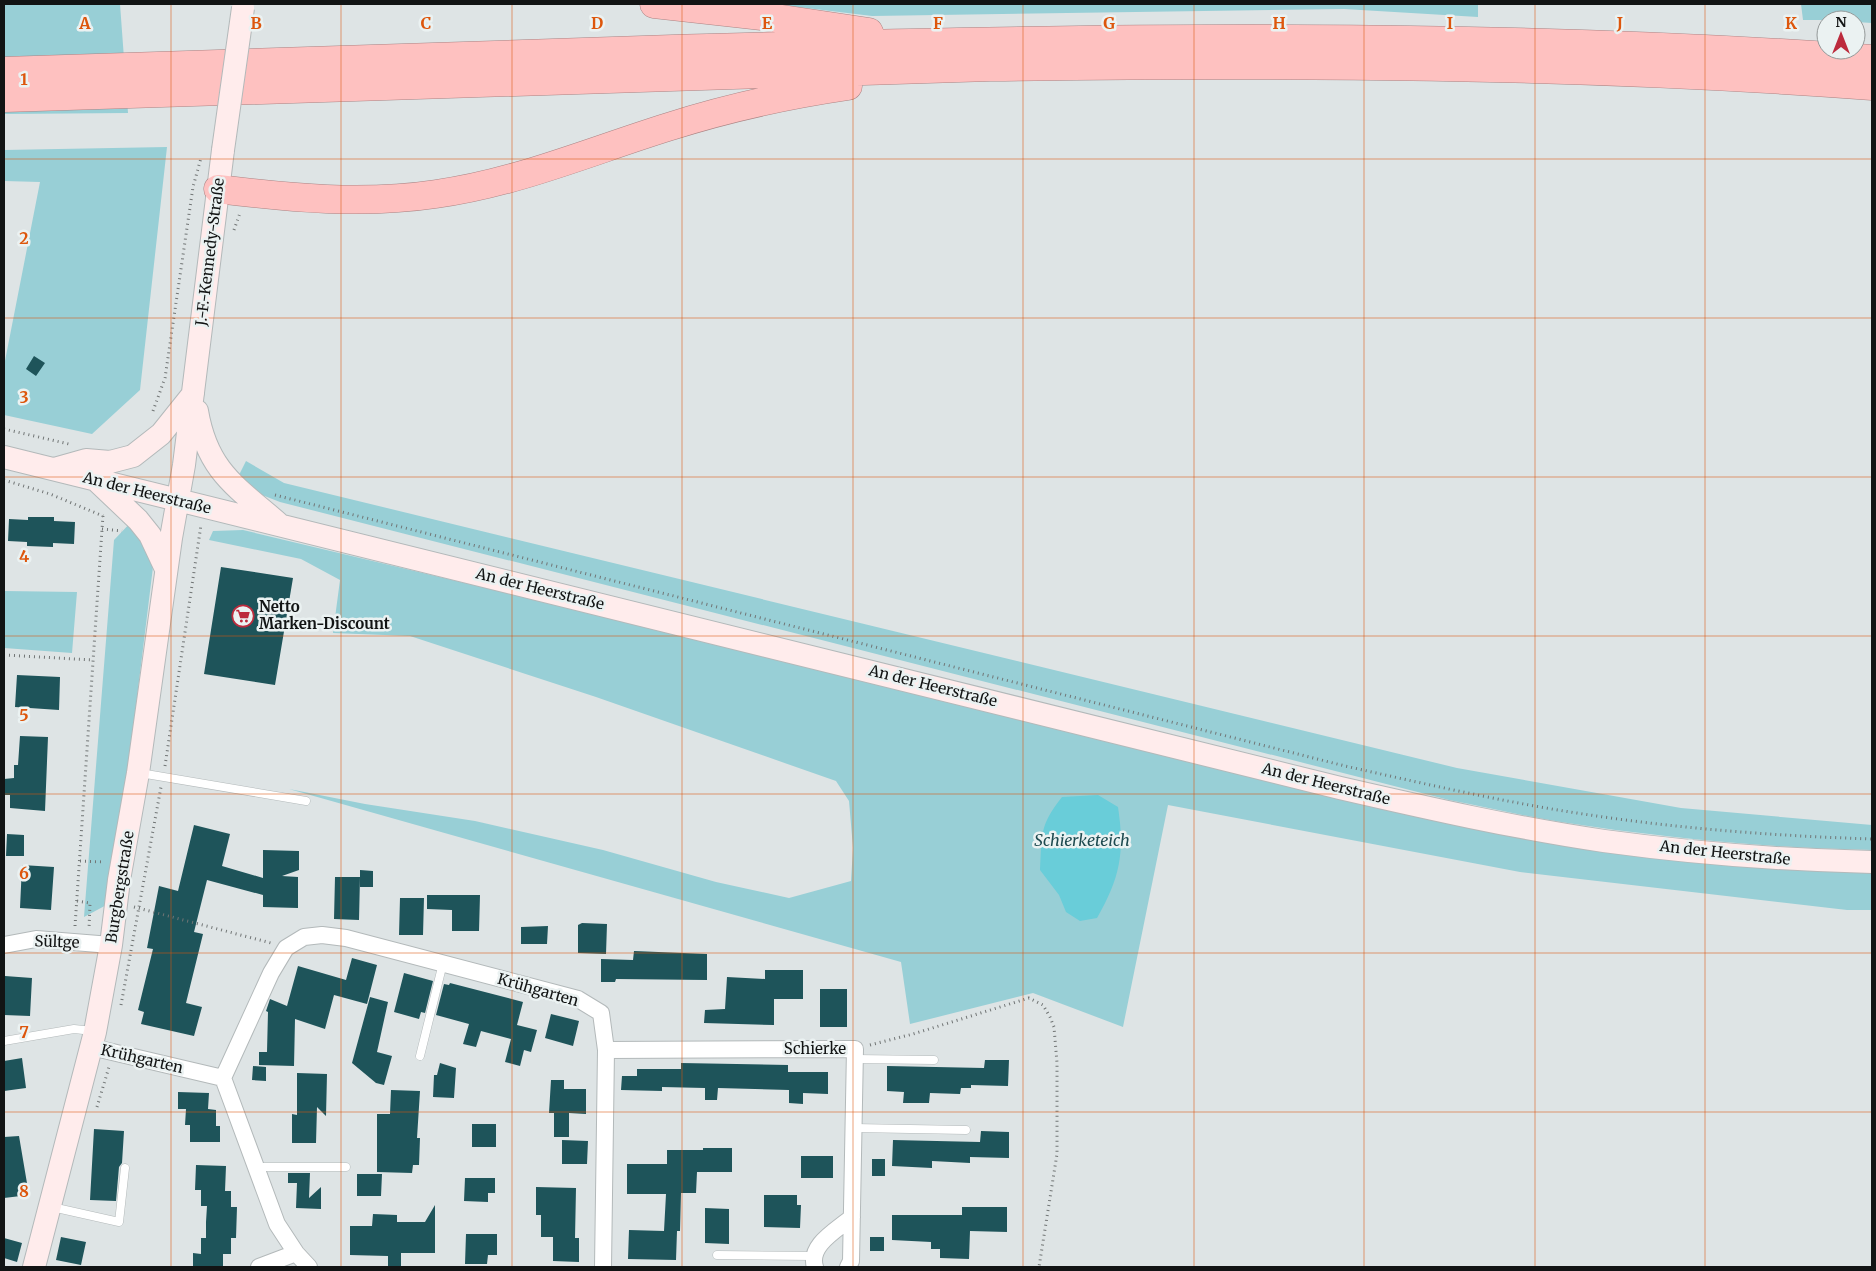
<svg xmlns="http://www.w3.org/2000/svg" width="1876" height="1271" viewBox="0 0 1876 1271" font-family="Merriweather,serif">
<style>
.green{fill:#98cfd6}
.water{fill:#69cdd9}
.building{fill:#1e545a}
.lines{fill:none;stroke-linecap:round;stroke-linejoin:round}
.lane-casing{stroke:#b3b9ba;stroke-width:9}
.street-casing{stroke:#b3b9ba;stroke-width:18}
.secondary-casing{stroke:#b3b9ba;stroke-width:24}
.highway-casing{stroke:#ab8484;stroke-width:29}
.path{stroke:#717575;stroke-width:3;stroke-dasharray:1 4;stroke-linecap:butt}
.lane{stroke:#fff;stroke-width:8}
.street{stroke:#fff;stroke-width:16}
.secondary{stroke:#ffecec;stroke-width:22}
.highway{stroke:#fec1c0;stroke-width:28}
.secondary-bridge-casing{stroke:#b3b9ba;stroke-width:24;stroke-linecap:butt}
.secondary-bridge{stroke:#ffecec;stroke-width:22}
.grid{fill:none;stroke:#dd560c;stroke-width:1;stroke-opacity:0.55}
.labels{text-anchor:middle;stroke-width:5;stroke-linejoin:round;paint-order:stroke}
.street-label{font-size:15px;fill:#121414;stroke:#ebf2f2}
.poi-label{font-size:15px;font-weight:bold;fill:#121414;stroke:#ebf2f2;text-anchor:start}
.water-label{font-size:16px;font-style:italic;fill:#1d4a50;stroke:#ebf2f2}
.grid-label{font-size:16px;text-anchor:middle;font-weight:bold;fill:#dd560c;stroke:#ebf2f2;stroke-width:5;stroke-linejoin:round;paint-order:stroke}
</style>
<rect width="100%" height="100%" fill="#dee4e5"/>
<!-- green -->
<path class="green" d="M 4,4 L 120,4 L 128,113 L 4,114 Z
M 774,4 L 1478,4 L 1478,17 L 1344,9 L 872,16 Z
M 1801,4 L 1872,4 L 1872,23 L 1856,22 L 1856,20 L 1803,20 Z
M 167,147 L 140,390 L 92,434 L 4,415 L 4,366 L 40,182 L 4,181 L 4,150 Z
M 246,461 L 284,483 L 1457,768 L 1681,808 L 1872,825 L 1872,850 C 1769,848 1664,838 1561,822 C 1524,816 1486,807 1449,800 L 280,502 L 262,495 L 237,479 Z
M 134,519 L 158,526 L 112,902 L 84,917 L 114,540 Z
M 243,530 L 983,707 L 1414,816 L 1872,870 L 1872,910 L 1847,910 L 1520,872 L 1168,805 L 1123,1027 L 1033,993 L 910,1024 L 901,962 L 289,789 L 365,804 L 475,821 L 603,850 L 716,882 L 789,898 L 851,881 L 853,848 L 849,801 L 836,781 L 596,697 L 410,636 L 333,633 L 340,580 L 301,559 L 209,540 L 213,531 Z
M 4,591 L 77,592 L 72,653 L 4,648 Z"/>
<!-- water -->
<path class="water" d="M 1098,795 L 1118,807 C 1125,853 1120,878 1097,918 L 1080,921 L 1066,912 L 1059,895 L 1040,870 C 1042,835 1039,826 1062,797 Z"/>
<!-- building -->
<path class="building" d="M 34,356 L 45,363 L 36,376 L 26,369 Z
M 28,517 L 54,517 L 54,521 L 75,522 L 74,544 L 53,543 L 53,547 L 27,546 L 27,542 L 8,541 L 9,519 L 28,520 Z
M 221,567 L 293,578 L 275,685 L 204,674 Z
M 17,675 L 60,677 L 59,710 L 15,707 Z
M 20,736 L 48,737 L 45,811 L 10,808 L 10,795 L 4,795 L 4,779 L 14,778 L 14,765 L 18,765 Z
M 194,825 L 230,834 L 222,866 L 263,878 L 263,850 L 299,851 L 299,870 L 282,876 L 298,877 L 298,908 L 263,907 L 263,895 L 207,880 L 194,932 L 203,934 L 186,1003 L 202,1007 L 194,1036 L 141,1024 L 144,1012 L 138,1010 L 153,949 L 147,948 L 159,886 L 178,891 Z
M 7,834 L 24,835 L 24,856 L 6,856 Z
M 22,865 L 54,867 L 51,910 L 20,908 Z
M 360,870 L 373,871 L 373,887 L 360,887 Z
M 335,877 L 360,877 L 359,920 L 334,919 Z
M 427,895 L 480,895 L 479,931 L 452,931 L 452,910 L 427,909 Z
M 400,898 L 424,898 L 423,935 L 399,935 Z
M 582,923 L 607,924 L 606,954 L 578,953 L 578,925 Z
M 548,926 L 547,944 L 521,944 L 521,927 Z
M 634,951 L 707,954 L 707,980 L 616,979 L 615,982 L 601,982 L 601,959 L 633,960 Z
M 352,958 L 377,965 L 367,1004 L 334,995 L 325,1029 L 295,1019 L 294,1066 L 259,1065 L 259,1052 L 267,1052 L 268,1012 L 266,1011 L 270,999 L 287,1006 L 298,966 L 346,980 Z
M 765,970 L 803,970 L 803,999 L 774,999 L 774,1025 L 704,1023 L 705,1010 L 725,1009 L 727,977 L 765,979 Z
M 404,973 L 433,981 L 425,1013 L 421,1012 L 419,1019 L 394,1012 Z
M 5,976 L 32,978 L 30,1016 L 4,1015 Z
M 450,983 L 523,1002 L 517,1025 L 537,1030 L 531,1052 L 524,1050 L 520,1066 L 505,1062 L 511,1039 L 481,1031 L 476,1047 L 463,1044 L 469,1024 L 436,1015 L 444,984 L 449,985 Z
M 820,989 L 847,989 L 847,1027 L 820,1027 Z
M 370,997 L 388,1002 L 377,1052 L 392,1056 L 384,1085 L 376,1083 L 352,1063 Z
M 551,1014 L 579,1021 L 573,1046 L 545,1038 Z
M 22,1058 L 26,1088 L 4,1091 L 4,1061 Z
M 985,1060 L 1009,1060 L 1008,1086 L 971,1085 L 971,1088 L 961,1088 L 960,1094 L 930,1093 L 929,1103 L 903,1103 L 904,1092 L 887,1091 L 887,1066 L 984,1068 Z
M 440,1063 L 456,1068 L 454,1098 L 433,1097 L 434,1075 L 437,1075 Z
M 681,1063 L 788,1065 L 788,1072 L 828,1072 L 828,1094 L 803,1093 L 803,1104 L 789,1103 L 789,1090 L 718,1088 L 717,1100 L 705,1100 L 705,1088 L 662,1087 L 662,1091 L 621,1090 L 622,1076 L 637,1076 L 637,1069 L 681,1069 Z
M 253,1066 L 266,1067 L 266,1081 L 252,1080 Z
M 297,1073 L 327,1074 L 326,1116 L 317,1107 L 316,1143 L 292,1143 L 292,1114 L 297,1115 Z
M 551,1080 L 564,1080 L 564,1089 L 586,1089 L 586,1114 L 569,1113 L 569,1137 L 554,1137 L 554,1113 L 549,1113 Z
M 391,1090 L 420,1091 L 417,1138 L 420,1138 L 419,1165 L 413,1165 L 412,1173 L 377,1172 L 377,1114 L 390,1114 Z
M 178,1092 L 209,1093 L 208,1109 L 216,1110 L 216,1126 L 220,1126 L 220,1142 L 190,1142 L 190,1125 L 185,1125 L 186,1109 L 178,1109 Z
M 472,1124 L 496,1124 L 496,1147 L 472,1147 Z
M 94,1129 L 124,1131 L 122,1163 L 119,1167 L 116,1201 L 90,1200 Z
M 981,1131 L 1009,1132 L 1009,1158 L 970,1157 L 970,1163 L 932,1161 L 932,1168 L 892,1166 L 893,1140 L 980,1142 Z
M 19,1136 L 29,1195 L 4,1198 L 4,1137 Z
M 562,1140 L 588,1141 L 587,1164 L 562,1164 Z
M 703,1148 L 732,1148 L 732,1172 L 697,1172 L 696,1193 L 681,1193 L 680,1231 L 677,1231 L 676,1260 L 628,1259 L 629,1230 L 664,1231 L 666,1194 L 627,1194 L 627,1164 L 667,1164 L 667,1150 L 703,1150 Z
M 801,1156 L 833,1156 L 833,1178 L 801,1178 Z
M 872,1159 L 885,1159 L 885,1176 L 872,1176 Z
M 196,1165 L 226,1166 L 225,1191 L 231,1191 L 231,1207 L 237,1207 L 236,1238 L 231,1238 L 231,1254 L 223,1254 L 223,1267 L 193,1267 L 193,1253 L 201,1254 L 201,1238 L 206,1238 L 206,1222 L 207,1206 L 201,1206 L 201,1190 L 195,1190 Z
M 288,1173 L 310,1173 L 309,1198 L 321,1187 L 321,1209 L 296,1208 L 297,1183 L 288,1183 Z
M 357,1174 L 382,1174 L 381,1196 L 357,1196 Z
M 465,1178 L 495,1178 L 495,1193 L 488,1193 L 488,1202 L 464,1201 Z
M 536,1187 L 576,1188 L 575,1238 L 579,1238 L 579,1262 L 553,1261 L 553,1237 L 541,1237 L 541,1215 L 536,1215 Z
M 764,1195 L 797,1195 L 797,1205 L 801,1205 L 800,1228 L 764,1227 Z
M 435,1205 L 435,1253 L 401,1253 L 401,1267 L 388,1267 L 388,1256 L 350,1255 L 350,1226 L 372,1226 L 373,1214 L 397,1215 L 397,1222 L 425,1222 Z
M 962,1207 L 1007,1207 L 1007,1232 L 970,1231 L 969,1259 L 940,1258 L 940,1249 L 931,1249 L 931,1242 L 892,1240 L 892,1215 L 962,1215 Z
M 705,1208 L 729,1209 L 729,1244 L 705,1243 Z
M 466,1234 L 497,1234 L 497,1255 L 488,1255 L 487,1264 L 465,1264 Z
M 61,1237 L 86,1242 L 81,1265 L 56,1260 Z
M 870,1237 L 884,1237 L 884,1251 L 870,1251 Z
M 4,1238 L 22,1243 L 17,1262 L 4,1258 Z"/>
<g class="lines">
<!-- lane casing -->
<g class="lane-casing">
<path id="lane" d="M 140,773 L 306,801
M 4,1041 L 74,1029 L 93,1031
M 420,1056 L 443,963
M 855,1059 L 934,1060
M 854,1128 L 966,1130
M 258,1167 L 346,1167
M 52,1207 L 119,1222 L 125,1168
M 717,1255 L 813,1256"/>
</g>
<!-- street casing -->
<g class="street-casing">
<path id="street" d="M 4,945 L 36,939 L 111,945
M 91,1047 L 223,1078
M 606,1050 L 855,1049 L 851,1261 L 848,1267
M 259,1267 L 296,1253
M 309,1267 L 296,1253 L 277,1224 L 223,1078 L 271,973 L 286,948 L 304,937 L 322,935 L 346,938 L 578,999 L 601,1013 L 606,1050 L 603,1267
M 815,1267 C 808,1245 837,1230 852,1217"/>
</g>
<!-- secondary casing -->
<g class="secondary-casing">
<path id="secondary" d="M 197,411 C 207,470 235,486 278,523
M 4,457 L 1340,788 C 1427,808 1515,828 1604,841 C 1692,853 1783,860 1872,862
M 54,469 L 86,460 L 110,462 L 133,456 L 161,434 L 193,394
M 98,482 L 138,520 L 150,535 L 166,569
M 34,1267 L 95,1032 L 111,945 L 119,880 L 138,773 L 171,538 L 184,465 L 223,150"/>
</g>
<!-- highway casing -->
<g class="highway-casing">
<path id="highway" d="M 654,4 L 762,16 L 869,32
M 4,71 C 238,63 473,55 708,48 C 1096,37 1485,31 1872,59
M 4,98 L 990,67 C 1285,63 1579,64 1872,86
M 218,189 C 290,198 363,205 436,194 C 516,183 591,151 668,127 C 727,108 787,95 848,86"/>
</g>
<!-- path -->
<path class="path" d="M 234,230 L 240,213
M 153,411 L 165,378 L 193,187 L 201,158
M 4,429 L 69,444
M 4,480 L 50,494 L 103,516
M 275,495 L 1345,766 C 1426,784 1507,803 1590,815 C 1683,829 1778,836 1872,839
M 102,529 L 122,531
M 4,655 L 93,660
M 165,766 L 201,525
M 80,861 L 104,862
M 77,901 L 90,903 L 89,929
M 134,907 L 271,943
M 75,926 L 103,515
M 121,1005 L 161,787
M 870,1045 L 913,1034 L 1029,998 L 1043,1005 L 1050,1017 L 1054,1027 L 1057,1063 L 1057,1154 L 1039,1267
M 97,1107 L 109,1067"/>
<!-- lane -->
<use href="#lane" class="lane"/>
<!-- street -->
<use href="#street" class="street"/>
<!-- secondary -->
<use href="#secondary" class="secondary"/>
<!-- highway -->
<use href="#highway" class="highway"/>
<!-- secondary-bridge casing -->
<g class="secondary-bridge-casing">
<path id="secondary-bridge" d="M 223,150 L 243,8"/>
</g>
<!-- secondary-bridge -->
<use href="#secondary-bridge" class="secondary-bridge"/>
</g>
<!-- grid -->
<path class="grid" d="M 171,4 L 171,1267M 341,4 L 341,1267M 512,4 L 512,1267M 682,4 L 682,1267M 853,4 L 853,1267M 1023,4 L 1023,1267M 1194,4 L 1194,1267M 1364,4 L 1364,1267M 1535,4 L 1535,1267M 1705,4 L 1705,1267M 4,159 L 1872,159M 4,318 L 1872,318M 4,477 L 1872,477M 4,636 L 1872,636M 4,794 L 1872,794M 4,953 L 1872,953M 4,1112 L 1872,1112"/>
<!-- icons -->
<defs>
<g id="supermarket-ring" transform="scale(1.125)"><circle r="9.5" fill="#ebf2f2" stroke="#bc2b3d" stroke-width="1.5"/><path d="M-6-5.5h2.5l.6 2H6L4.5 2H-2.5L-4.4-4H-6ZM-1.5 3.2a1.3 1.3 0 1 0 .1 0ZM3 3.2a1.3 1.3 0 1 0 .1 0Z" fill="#bc2b3d"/></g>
</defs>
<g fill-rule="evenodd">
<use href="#supermarket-ring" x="243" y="616"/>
</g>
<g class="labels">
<!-- street labels -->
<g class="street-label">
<text transform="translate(210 252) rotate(-83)" y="5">J.-F.-Kennedy-Straße</text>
<text transform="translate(147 493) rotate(14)" y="5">An der Heerstraße</text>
<text transform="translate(540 589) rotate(14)" y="5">An der Heerstraße</text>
<text transform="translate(933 686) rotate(14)" y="5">An der Heerstraße</text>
<text transform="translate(1326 784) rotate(14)" y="5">An der Heerstraße</text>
<text transform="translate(1725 853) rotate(6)" y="5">An der Heerstraße</text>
<text transform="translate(120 887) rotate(-81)" y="5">Burgbergstraße</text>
<text transform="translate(57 942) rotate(2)" y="5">Sültge</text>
<text transform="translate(538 990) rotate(16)" y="5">Krühgarten</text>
<text x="815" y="1054">Schierke</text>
<text transform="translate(142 1059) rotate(13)" y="5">Krühgarten</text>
</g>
<!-- poi labels -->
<g class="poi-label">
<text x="259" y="612">Netto<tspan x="259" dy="17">Marken-Discount</tspan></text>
</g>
<!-- water labels -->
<g class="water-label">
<text x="1082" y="846">Schierketeich</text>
</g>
</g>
<g class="grid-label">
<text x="85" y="29">A</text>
<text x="256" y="29">B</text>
<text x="426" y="29">C</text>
<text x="597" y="29">D</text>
<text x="767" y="29">E</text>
<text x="938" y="29">F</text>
<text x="1109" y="29">G</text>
<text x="1279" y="29">H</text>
<text x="1450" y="29">I</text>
<text x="1620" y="29">J</text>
<text x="1791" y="29">K</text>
<text x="24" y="85">1</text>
<text x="24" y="244">2</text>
<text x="24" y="403">3</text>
<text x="24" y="562">4</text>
<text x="24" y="721">5</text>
<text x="24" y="879">6</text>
<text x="24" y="1038">7</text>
<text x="24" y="1197">8</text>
</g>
<!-- border -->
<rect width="1876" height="1271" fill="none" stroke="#121414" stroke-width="10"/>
<!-- north arrow -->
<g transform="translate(1841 35)"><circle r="24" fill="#ebf2f2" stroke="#949999"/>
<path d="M0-4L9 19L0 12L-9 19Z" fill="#bc2b3d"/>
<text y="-8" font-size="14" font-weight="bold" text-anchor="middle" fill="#121414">N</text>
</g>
</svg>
